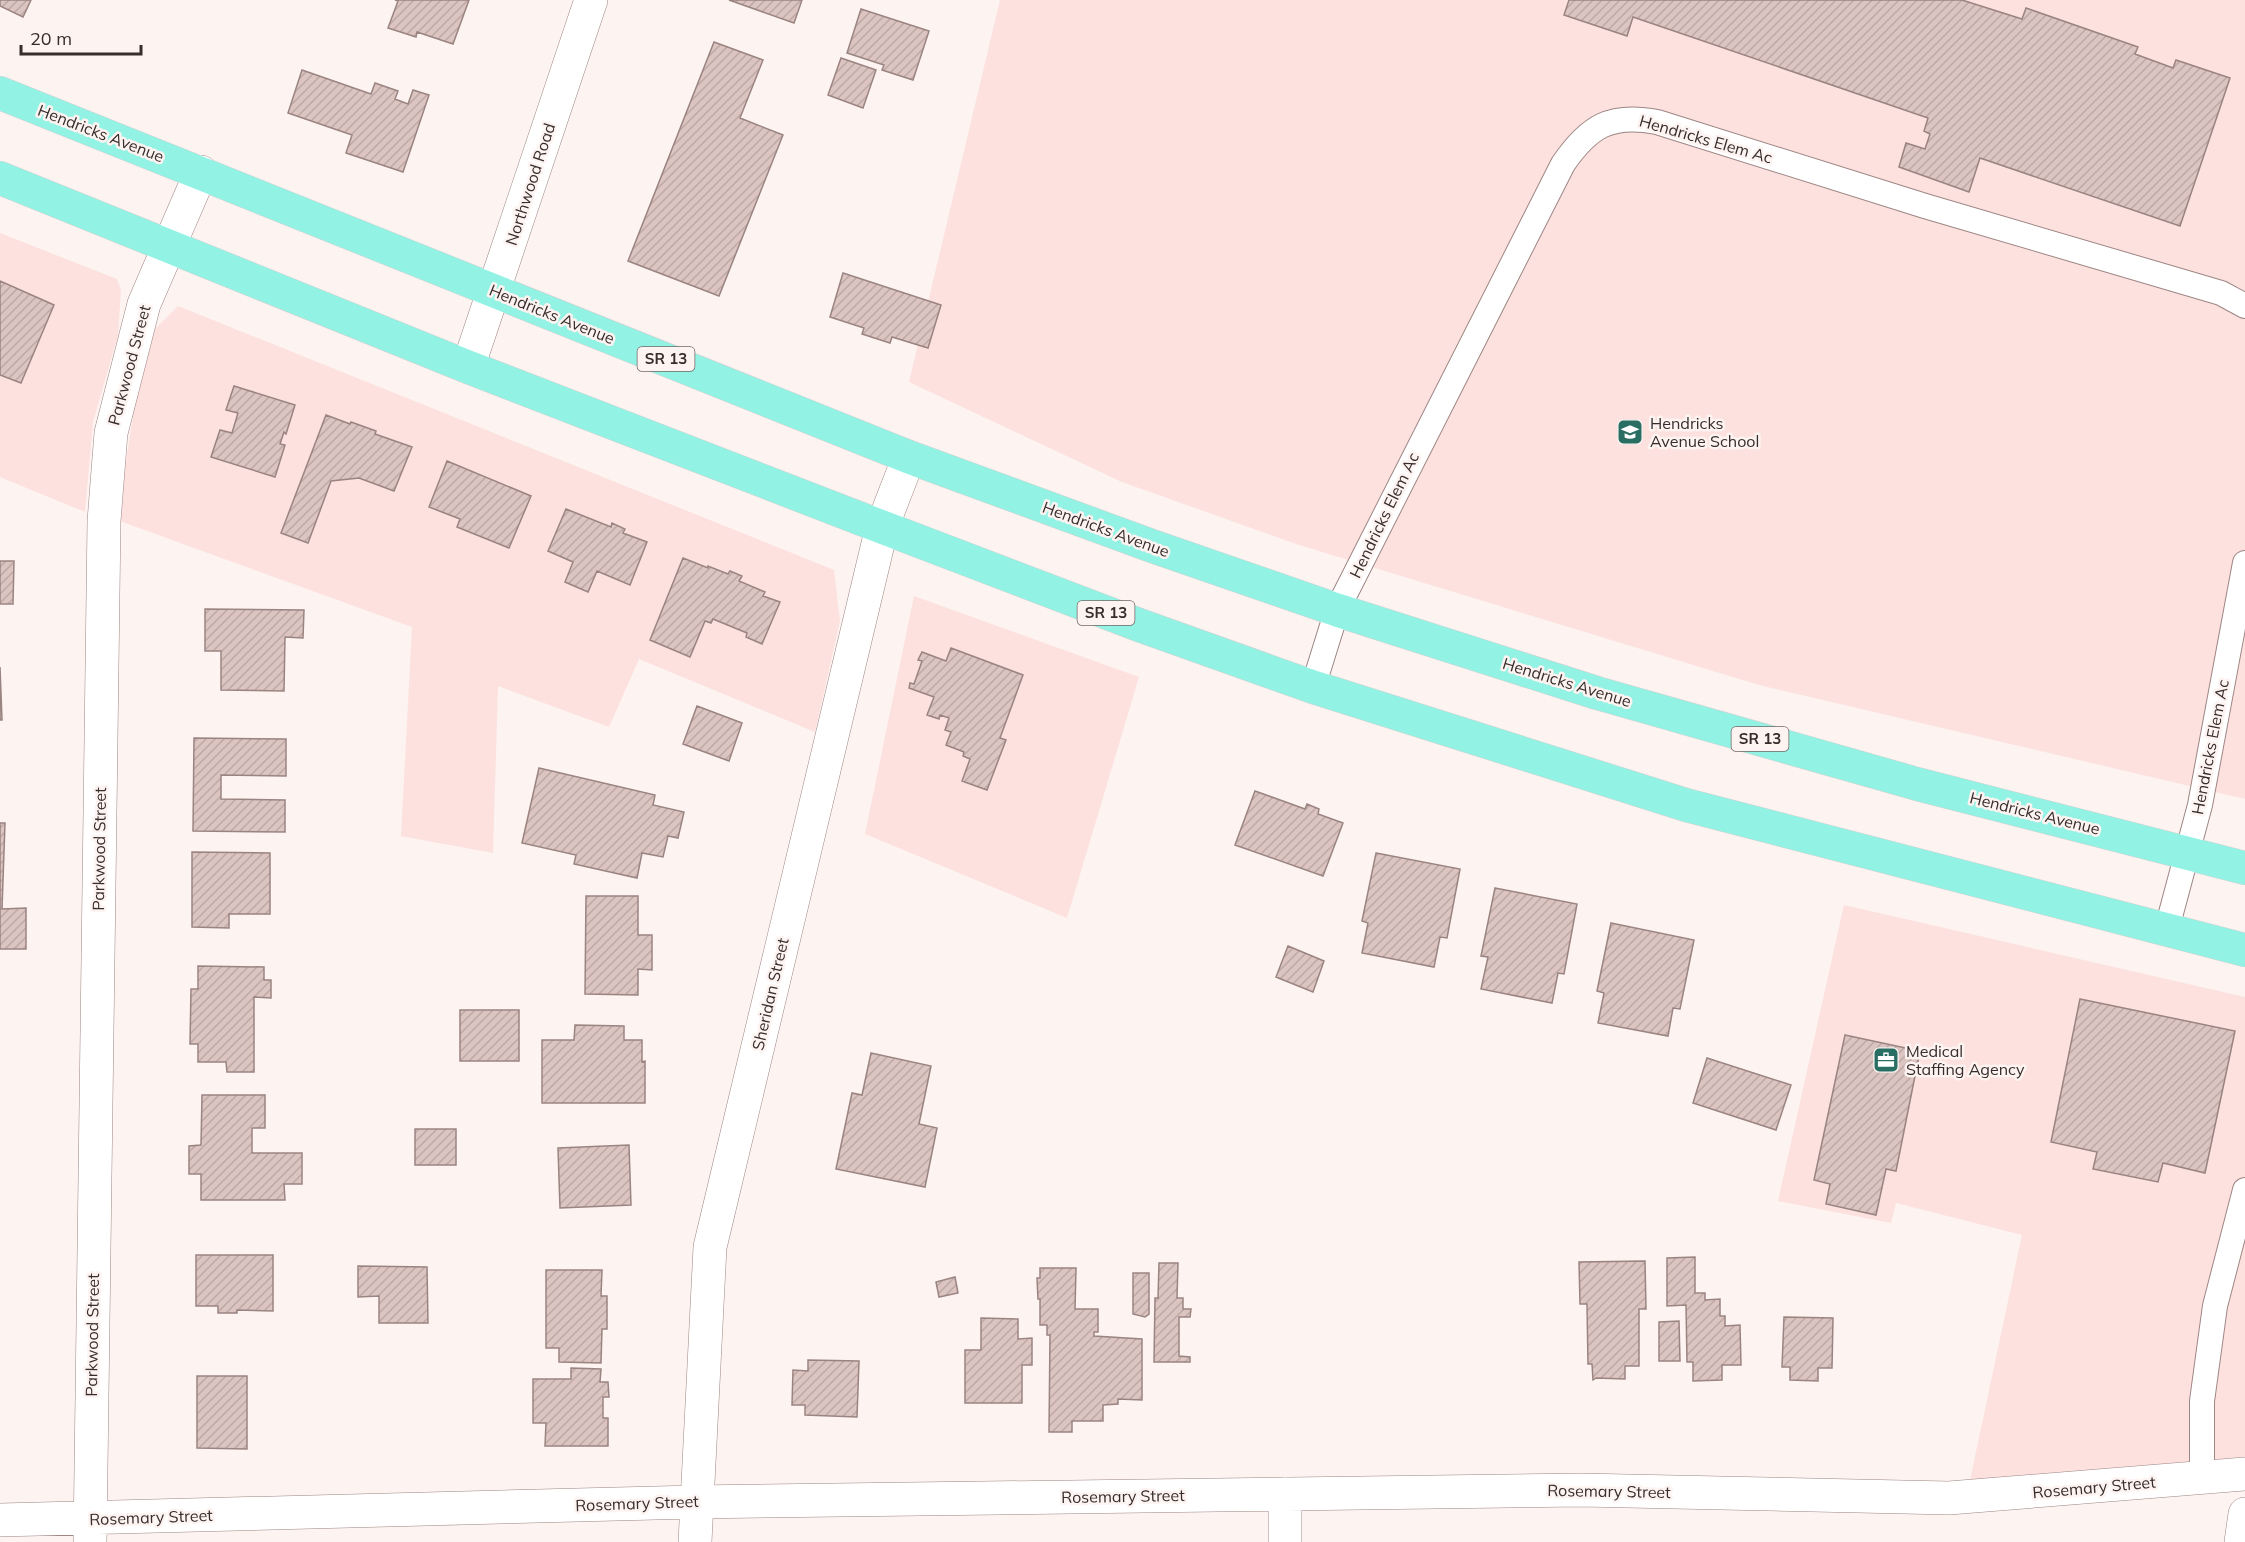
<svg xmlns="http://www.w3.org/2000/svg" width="2245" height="1542" viewBox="0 0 2245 1542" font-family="Mulish,sans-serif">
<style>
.built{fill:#fce1de}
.building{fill:url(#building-hatch);stroke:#9a8481;stroke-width:1.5}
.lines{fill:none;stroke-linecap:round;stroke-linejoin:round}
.lane-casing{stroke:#9d8684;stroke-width:26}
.street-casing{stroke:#9d8684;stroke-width:34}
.primary-casing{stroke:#d3d1d1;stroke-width:34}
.lane{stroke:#fff;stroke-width:24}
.street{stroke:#fff;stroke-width:33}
.primary{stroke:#92f2e3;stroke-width:33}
.labels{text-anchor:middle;stroke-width:5;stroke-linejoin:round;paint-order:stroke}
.shield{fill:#fdf3f1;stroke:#726867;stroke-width:1.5}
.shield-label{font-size:15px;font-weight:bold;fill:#362d2c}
.street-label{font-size:16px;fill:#362d2c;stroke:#fdf3f1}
.poi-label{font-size:16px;fill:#362d2c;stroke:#fdf3f1;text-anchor:start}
</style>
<defs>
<pattern id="building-hatch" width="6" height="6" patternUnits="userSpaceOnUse" patternTransform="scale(1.5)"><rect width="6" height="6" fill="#dcc4c1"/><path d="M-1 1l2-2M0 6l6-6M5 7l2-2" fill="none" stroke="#bda9a6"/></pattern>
</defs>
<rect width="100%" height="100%" fill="#fdf3f1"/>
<!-- built -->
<path class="built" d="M 1000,0 L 2245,0 L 2245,799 L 1759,685 L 1296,544 L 1122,482 L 909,382 Z
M 0,233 L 117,279 L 121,290 L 118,335 L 93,422 L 85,512 L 0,477 Z
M 178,306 L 834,570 L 840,621 L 815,732 L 639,659 L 609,727 L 498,686 L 493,853 L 401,836 L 412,627 L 117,520 L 141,364 L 154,330 Z
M 914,596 L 1139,677 L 1067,918 L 865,834 Z
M 1844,905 L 2245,997 L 2245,1457 L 1969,1485 L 2022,1235 L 1896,1203 L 1891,1223 L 1778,1201 Z"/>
<!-- building -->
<path class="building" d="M 0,0 L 31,0 L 23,17 L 0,6 Z
M 395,0 L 469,0 L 453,44 L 417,32 L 416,37 L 388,28 L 398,1 Z
M 729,0 L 802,0 L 794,23 Z
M 1569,0 L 1962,0 L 2022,19 L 2026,8 L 2138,47 L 2135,54 L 2173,68 L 2176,60 L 2230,78 L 2180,226 L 1980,158 L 1969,192 L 1899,167 L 1906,143 L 1925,149 L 1930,134 L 1924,131 L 1928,118 L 1633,17 L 1627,36 L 1564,15 Z
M 861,9 L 929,31 L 913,80 L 882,70 L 884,65 L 847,53 Z
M 714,42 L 763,60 L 740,118 L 783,135 L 719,296 L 628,261 Z
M 841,58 L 876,70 L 863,108 L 828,95 Z
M 302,70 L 371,94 L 375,83 L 398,91 L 395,99 L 408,104 L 413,90 L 429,95 L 403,172 L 346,153 L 352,135 L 288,113 Z
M 843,273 L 941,305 L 928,348 L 892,337 L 890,343 L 862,334 L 864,328 L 830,317 Z
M 0,281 L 54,305 L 21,383 L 0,375 Z
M 234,386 L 295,405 L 286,434 L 284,432 L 280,444 L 285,445 L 275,477 L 211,457 L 220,430 L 232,433 L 238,413 L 226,410 Z
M 326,415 L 350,424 L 351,422 L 376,431 L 375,434 L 412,447 L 394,491 L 359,478 L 331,481 L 308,543 L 281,533 Z
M 447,461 L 531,496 L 509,548 L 457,527 L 460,519 L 429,507 Z
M 566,509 L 611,527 L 612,523 L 625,529 L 623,533 L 647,542 L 630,585 L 597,571 L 588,592 L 565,582 L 573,562 L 548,551 Z
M 683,558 L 708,568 L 708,566 L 728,574 L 730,571 L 742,576 L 739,581 L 765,592 L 763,596 L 780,602 L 762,644 L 746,637 L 747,633 L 713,619 L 711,623 L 705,621 L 690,657 L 650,640 Z
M 0,561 L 14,561 L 13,604 L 0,604 Z
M 205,609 L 304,610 L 303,638 L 285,637 L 284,691 L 221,690 L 221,651 L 205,651 Z
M 951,648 L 1023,675 L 1000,738 L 1006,740 L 987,790 L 962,781 L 970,759 L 963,756 L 964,752 L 946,745 L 951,732 L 945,730 L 949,718 L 940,715 L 939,719 L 927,715 L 934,697 L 909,688 L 910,683 L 914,684 L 922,661 L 918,660 L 922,652 L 946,661 Z
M 0,667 L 2,720 L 0,720 Z
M 697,706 L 742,723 L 729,761 L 683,744 Z
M 194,738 L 286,739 L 286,776 L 221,775 L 221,799 L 285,800 L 285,832 L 193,831 Z
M 539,768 L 655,795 L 653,805 L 684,812 L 678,838 L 668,836 L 663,857 L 642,853 L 637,878 L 574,864 L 576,855 L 522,843 Z
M 1255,791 L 1305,809 L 1307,804 L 1319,809 L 1318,814 L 1343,823 L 1323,876 L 1235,845 Z
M 0,823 L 5,823 L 2,909 L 26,908 L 26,949 L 0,949 Z
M 192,852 L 270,853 L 270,914 L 229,914 L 229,928 L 192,927 Z
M 1376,853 L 1460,869 L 1447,938 L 1440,937 L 1434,967 L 1362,953 L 1368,923 L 1362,921 Z
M 1495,888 L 1577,904 L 1564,974 L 1558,973 L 1552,1003 L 1481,989 L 1488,957 L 1481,956 Z
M 586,896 L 638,896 L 638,935 L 652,935 L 652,970 L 638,969 L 638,995 L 585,994 Z
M 1611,923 L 1694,940 L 1680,1009 L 1673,1008 L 1668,1036 L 1598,1023 L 1604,993 L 1597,991 Z
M 1288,946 L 1324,961 L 1313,992 L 1276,977 Z
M 198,966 L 264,967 L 264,980 L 271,980 L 271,998 L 254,997 L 254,1072 L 227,1072 L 226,1062 L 198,1062 L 198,1044 L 190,1044 L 191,989 L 198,989 Z
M 2080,999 L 2235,1031 L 2205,1173 L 2163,1163 L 2158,1182 L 2093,1169 L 2097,1152 L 2051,1142 Z
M 460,1010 L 519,1010 L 519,1061 L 460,1061 Z
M 575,1025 L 624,1026 L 624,1040 L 642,1040 L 642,1062 L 645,1061 L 645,1103 L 542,1103 L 542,1040 L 574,1040 Z
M 1845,1035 L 1920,1051 L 1896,1171 L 1886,1169 L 1876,1215 L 1826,1204 L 1830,1184 L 1814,1180 Z
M 871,1053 L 931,1066 L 919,1124 L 937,1128 L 925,1187 L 836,1169 L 852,1093 L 862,1095 Z
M 1707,1058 L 1791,1085 L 1776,1130 L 1693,1103 Z
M 202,1095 L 265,1095 L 265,1128 L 252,1128 L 252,1153 L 302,1153 L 302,1184 L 284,1184 L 285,1200 L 201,1200 L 201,1174 L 189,1174 L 189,1146 L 201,1145 Z
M 415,1129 L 456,1129 L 456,1165 L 415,1165 Z
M 629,1145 L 631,1205 L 560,1208 L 558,1148 Z
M 196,1255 L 273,1255 L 273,1311 L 237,1310 L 237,1313 L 218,1313 L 218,1306 L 196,1306 Z
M 1695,1257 L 1695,1293 L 1705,1293 L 1705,1300 L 1720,1299 L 1720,1316 L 1725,1316 L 1725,1326 L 1740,1325 L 1741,1365 L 1722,1365 L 1722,1380 L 1693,1381 L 1693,1362 L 1687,1362 L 1686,1305 L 1667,1306 L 1667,1258 Z
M 1645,1261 L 1646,1309 L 1639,1309 L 1639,1366 L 1625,1366 L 1625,1379 L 1596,1378 L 1593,1380 L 1592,1364 L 1588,1364 L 1587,1304 L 1580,1304 L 1579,1262 Z
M 1159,1263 L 1178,1263 L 1177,1298 L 1183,1298 L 1183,1309 L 1191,1309 L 1190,1317 L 1179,1317 L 1179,1356 L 1190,1357 L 1190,1362 L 1154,1362 L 1155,1298 L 1158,1298 Z
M 358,1266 L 427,1267 L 428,1323 L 379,1323 L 379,1296 L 358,1297 Z
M 1040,1268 L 1076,1268 L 1075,1309 L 1098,1309 L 1098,1332 L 1094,1332 L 1094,1336 L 1142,1339 L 1142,1400 L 1118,1399 L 1118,1404 L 1103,1405 L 1103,1421 L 1072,1421 L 1072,1432 L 1049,1432 L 1050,1335 L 1047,1335 L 1047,1325 L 1040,1325 L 1040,1299 L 1038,1299 L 1037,1278 L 1040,1278 Z
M 546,1270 L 602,1270 L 601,1296 L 607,1296 L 607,1329 L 602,1329 L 601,1363 L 559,1362 L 559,1348 L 546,1348 Z
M 1133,1273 L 1149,1273 L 1149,1314 L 1145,1317 L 1133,1314 Z
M 955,1277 L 958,1293 L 939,1297 L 936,1282 Z
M 1784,1317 L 1833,1318 L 1832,1368 L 1818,1368 L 1818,1381 L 1790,1380 L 1790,1367 L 1782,1367 Z
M 981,1318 L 1018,1319 L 1018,1339 L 1032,1338 L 1032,1365 L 1022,1365 L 1022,1403 L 965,1403 L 965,1350 L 981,1350 Z
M 1679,1321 L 1680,1361 L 1659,1361 L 1659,1322 Z
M 808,1360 L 859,1361 L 857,1417 L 805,1415 L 805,1405 L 792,1405 L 793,1370 L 808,1371 Z
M 571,1368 L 601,1369 L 600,1382 L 608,1382 L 609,1397 L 603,1397 L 603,1418 L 608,1418 L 608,1446 L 545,1446 L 546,1423 L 533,1423 L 533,1379 L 571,1379 Z
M 197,1376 L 247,1376 L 247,1449 L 197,1448 Z"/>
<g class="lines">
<!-- lane casing -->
<g class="lane-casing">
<path id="lane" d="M 1313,687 L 1337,610 L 1563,164 C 1589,126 1611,113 1657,122 L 1925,206 L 2221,293 L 2245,306
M 2167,928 L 2200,805 L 2245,563
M 2202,1478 L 2202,1401 L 2215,1306 L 2245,1190"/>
</g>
<!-- street casing -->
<g class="street-casing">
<path id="street" d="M 468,367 L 591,0
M 1285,1494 L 1285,1542
M 0,1520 L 695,1502 L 1581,1490 L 1949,1498 L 2245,1474
M 90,1542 L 104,521 L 111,433 L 144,304 L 201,172
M 695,1542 L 710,1247 L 882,527 L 909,457
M 2241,1542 L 2245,1514"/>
</g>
<!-- primary casing -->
<g class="primary-casing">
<path id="primary" d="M 0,93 L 909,457 L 1152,546 L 1337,610 L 1597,693 L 1917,784 L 2245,868
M 0,178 L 468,367 L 882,527 L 1139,625 L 1313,687 L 1686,805 L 2245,950"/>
</g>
<!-- lane -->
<use href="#lane" class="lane"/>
<!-- street -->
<use href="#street" class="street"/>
<!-- primary -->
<use href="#primary" class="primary"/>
</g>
<!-- icons -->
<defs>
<g id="school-square" transform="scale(1.35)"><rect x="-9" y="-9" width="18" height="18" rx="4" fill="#286e62" stroke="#fdf3f1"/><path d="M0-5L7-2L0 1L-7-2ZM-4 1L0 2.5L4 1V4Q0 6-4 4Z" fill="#fff"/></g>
<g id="office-square" transform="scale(1.35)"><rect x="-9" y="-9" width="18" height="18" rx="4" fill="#286e62" stroke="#fdf3f1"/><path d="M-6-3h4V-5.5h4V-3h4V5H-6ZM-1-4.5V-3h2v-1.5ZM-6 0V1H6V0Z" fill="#fff"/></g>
</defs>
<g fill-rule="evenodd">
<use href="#school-square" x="1630" y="432"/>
<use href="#office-square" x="1886" y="1060"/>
</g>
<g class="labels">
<!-- shield labels -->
<g class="shield">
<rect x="637.5" y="347" width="57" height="24" rx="4.5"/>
<rect x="1077.5" y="601" width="57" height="24" rx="4.5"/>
<rect x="1731.5" y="727" width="57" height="24" rx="4.5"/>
</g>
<g class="shield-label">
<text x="666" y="364">SR 13</text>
<text x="1106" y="618">SR 13</text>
<text x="1760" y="744">SR 13</text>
</g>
<!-- street labels -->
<g class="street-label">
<text transform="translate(101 133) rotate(21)" y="6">Hendricks Avenue</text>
<text transform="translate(1706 139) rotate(16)" y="6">Hendricks Elem Ac</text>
<text transform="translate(530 184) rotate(-72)" y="6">Northwood Road</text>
<text transform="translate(552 314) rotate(22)" y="6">Hendricks Avenue</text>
<text transform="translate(129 365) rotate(-75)" y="6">Parkwood Street</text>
<text transform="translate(1384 515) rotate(-64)" y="6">Hendricks Elem Ac</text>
<text transform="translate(1106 529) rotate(20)" y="6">Hendricks Avenue</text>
<text transform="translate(1567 682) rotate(17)" y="6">Hendricks Avenue</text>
<text transform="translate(2210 747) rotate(-79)" y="6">Hendricks Elem Ac</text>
<text transform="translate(2035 813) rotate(14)" y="6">Hendricks Avenue</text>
<text transform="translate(99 849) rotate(-89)" y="6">Parkwood Street</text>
<text transform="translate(770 994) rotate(-77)" y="6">Sheridan Street</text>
<text transform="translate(92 1335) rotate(-89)" y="6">Parkwood Street</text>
<text transform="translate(2094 1487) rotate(-5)" y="6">Rosemary Street</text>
<text transform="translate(1609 1491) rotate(1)" y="6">Rosemary Street</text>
<text transform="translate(1123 1496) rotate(-1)" y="6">Rosemary Street</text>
<text transform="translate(637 1503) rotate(-2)" y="6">Rosemary Street</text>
<text transform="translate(151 1517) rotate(-2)" y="6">Rosemary Street</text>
</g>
<!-- poi labels -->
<g class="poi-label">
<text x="1650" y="429">Hendricks<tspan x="1650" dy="18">Avenue School</tspan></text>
<text x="1906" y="1057">Medical<tspan x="1906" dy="18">Staffing Agency</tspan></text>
</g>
</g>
<!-- scale -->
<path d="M21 45v9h120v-9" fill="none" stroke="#362d2c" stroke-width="3"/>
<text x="30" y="45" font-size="18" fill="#362d2c" stroke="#fdf3f1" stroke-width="4.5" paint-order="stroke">20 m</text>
</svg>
